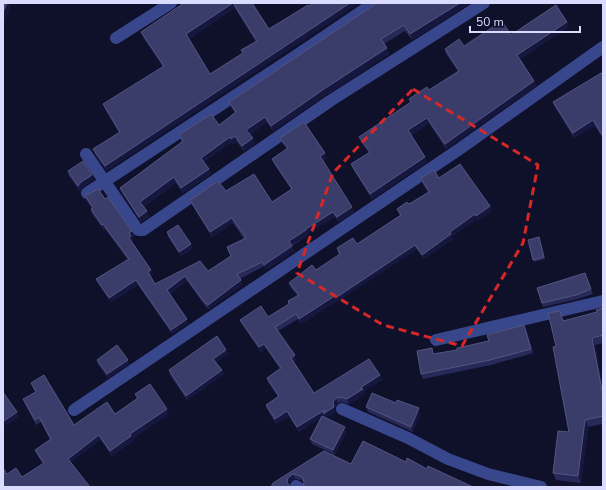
<svg xmlns="http://www.w3.org/2000/svg" width="606" height="490" viewBox="0 0 606 490" font-family="'Nunito Sans',sans-serif">
<style>
.lines{fill:none;stroke-linecap:round;stroke-linejoin:round}
.minor{stroke:#38468c;stroke-width:12}
.wall{fill:#272959;fill-rule:evenodd}
.shaded-wall{fill:#16173e}
.building{fill:#3a3c6a;stroke:#535582;fill-rule:evenodd}
.marked{fill:none;stroke:#d62828;stroke-width:3;stroke-dasharray:8 5;stroke-linejoin:round}
</style>
<rect width="100%" height="100%" fill="#0f102a"/>
<g class="lines">
<!-- minor -->
<path class="minor" d="M 116,38 L 171,3
M 86,154 L 135,226 L 138,230 L 143,230 L 330,101 L 484,3
M 87,193 L 297,55 L 374,3
M 436,340 L 603,301
M 342,409 L 408,438 L 448,459 L 488,474 L 541,487
M 74,410 L 461,148 L 603,47
M 296,486 L 298,487"/>
</g>
<!-- wall -->
<path class="wall" d="M 184,3 L 252,3 L 269,29 L 308,5 L 107,171 L 95,154 L 93,149 L 119,133 L 105,109 L 103,104 L 163,67 L 143,37 L 141,32 ZM 235,8 L 256,42 L 241,50 L 243,54 L 210,74 L 189,39 Z
M 470,3 L 412,40 L 405,31 L 384,44 L 387,48 L 389,54 L 326,95 L 273,131 L 267,122 L 250,134 L 255,144 L 244,151 L 237,142 L 233,144 L 232,142 L 204,162 L 209,169 L 211,174 L 183,193 L 176,183 L 144,207 L 147,211 L 149,217 L 141,222 L 122,193 L 120,188 L 182,142 L 179,135 L 219,125 L 235,113 L 231,107 L 229,102 L 376,4 Z
M 569,27 L 520,59 L 534,81 L 536,86 L 446,149 L 429,123 L 411,135 L 427,162 L 372,199 L 353,169 L 351,164 L 369,153 L 361,142 L 359,137 L 411,102 L 409,99 L 429,90 L 458,71 L 446,54 L 445,49 L 464,46 L 511,35 Z
M 603,72 L 603,139 L 595,126 L 574,138 L 555,107 L 553,102 Z
M 280,138 L 327,158 L 323,160 L 354,212 L 339,222 L 335,217 L 307,234 L 308,235 L 292,246 L 294,251 L 266,270 L 264,266 L 240,279 L 243,285 L 209,309 L 206,307 L 187,281 L 170,294 L 188,323 L 172,334 L 138,285 L 111,302 L 98,283 L 96,279 L 128,260 L 105,229 L 104,230 L 92,214 L 91,209 L 92,208 L 86,200 L 85,195 L 134,236 L 132,237 L 133,241 L 132,242 L 151,270 L 153,274 L 150,276 L 155,284 L 208,271 L 231,256 L 227,247 L 244,239 L 233,223 L 212,237 L 192,205 L 190,200 L 226,191 L 272,202 L 291,189 L 274,164 L 272,159 L 287,149 L 282,143 Z
M 68,171 L 94,179 L 83,187 L 80,191 L 69,176 Z
M 421,178 L 439,178 L 490,206 L 492,211 L 478,221 L 477,219 L 452,236 L 453,239 L 424,259 L 417,249 L 338,301 L 338,300 L 301,324 L 298,319 L 278,331 L 296,360 L 293,362 L 314,393 L 380,375 L 382,380 L 364,391 L 365,394 L 349,404 L 342,402 L 338,403 L 335,406 L 335,412 L 326,418 L 346,432 L 335,455 L 312,444 L 310,439 L 321,418 L 299,432 L 289,416 L 276,424 L 267,409 L 266,405 L 278,397 L 268,382 L 267,378 L 280,369 L 266,348 L 261,352 L 242,324 L 240,320 L 268,317 L 289,304 L 288,301 L 297,295 L 291,288 L 289,283 L 316,270 L 339,255 L 337,248 L 357,244 L 400,216 L 397,209 L 409,204 L 428,192 L 422,183 Z
M 167,232 L 191,244 L 192,249 L 181,256 L 168,237 Z
M 539,237 L 545,259 L 534,262 L 528,240 Z
M 585,273 L 593,294 L 578,299 L 543,307 L 537,288 Z
M 603,308 L 603,343 L 595,345 L 603,388 L 603,424 L 588,427 L 581,483 L 556,480 L 553,473 L 569,432 L 556,346 L 563,321 L 597,312 Z
M 526,329 L 533,353 L 491,365 L 423,379 L 421,374 L 434,354 L 457,350 Z
M 226,350 L 228,354 L 216,362 L 222,370 L 224,374 L 187,400 L 170,375 L 169,370 Z
M 97,360 L 129,364 L 108,378 L 98,364 Z
M 31,383 L 74,425 L 115,414 L 137,399 L 135,394 L 169,414 L 132,439 L 133,441 L 112,456 L 101,440 L 3,487 L 7,474 L 22,477 L 43,464 L 37,455 L 35,450 L 50,440 L 41,422 L 36,425 L 25,404 L 23,399 L 35,392 Z
M 366,407 L 420,413 L 413,432 L 368,412 Z
M 324,451 L 351,464 L 406,462 L 427,469 L 303,486 L 304,482 L 301,480 L 295,479 L 290,482 L 289,485 L 271,487 Z"/>
<!-- shaded-wall -->
<path class="shaded-wall" d="M 7,3 L 10,3 L 11,6 L 4,21 L 3,17 L 3,12 Z
M 233,3 L 235,8 L 188,40 L 186,34 Z
M 350,3 L 360,3 L 107,171 L 105,166 Z
M 460,3 L 470,3 L 412,40 L 410,34 Z
M 567,22 L 569,27 L 519,60 L 517,55 Z
M 387,48 L 389,54 L 326,95 L 273,131 L 271,126 L 324,89 Z
M 534,81 L 536,86 L 446,149 L 445,144 Z
M 265,117 L 267,122 L 248,135 L 246,130 Z
M 427,118 L 429,123 L 410,135 L 408,130 Z
M 593,120 L 595,126 L 574,138 L 573,133 Z
M 235,136 L 237,142 L 233,144 L 231,139 Z
M 230,137 L 232,142 L 203,163 L 201,158 Z
M 253,138 L 255,144 L 244,151 L 242,146 Z
M 325,153 L 327,158 L 322,161 L 320,156 Z
M 425,157 L 427,162 L 372,199 L 370,194 Z
M 209,169 L 211,174 L 183,193 L 181,188 Z
M 92,175 L 94,179 L 83,187 L 80,191 L 78,186 L 81,182 Z
M 174,177 L 176,183 L 142,208 L 140,202 Z
M 490,206 L 492,211 L 478,221 L 476,216 Z
M 352,207 L 354,212 L 339,222 L 337,217 Z
M 147,211 L 149,217 L 141,222 L 139,217 Z
M 333,212 L 335,217 L 307,234 L 308,235 L 290,246 L 289,241 L 306,229 Z
M 475,214 L 477,219 L 452,236 L 453,239 L 424,259 L 422,255 L 450,232 Z
M 232,218 L 233,223 L 212,237 L 210,232 Z
M 103,224 L 105,229 L 104,230 L 102,225 Z
M 132,231 L 134,236 L 132,237 L 133,241 L 131,243 L 129,238 L 129,233 Z
M 191,244 L 192,249 L 181,256 L 179,252 Z
M 415,245 L 417,249 L 338,301 L 337,297 Z
M 292,246 L 294,251 L 266,270 L 264,265 Z
M 151,270 L 153,274 L 149,277 L 148,272 Z
M 185,276 L 187,281 L 168,295 L 167,290 Z
M 136,280 L 138,285 L 111,302 L 109,298 Z
M 241,280 L 243,285 L 209,309 L 208,305 Z
M 336,295 L 338,300 L 301,324 L 299,319 Z
M 187,319 L 188,323 L 172,334 L 171,330 Z
M 592,338 L 595,345 L 603,388 L 603,395 Z
M 264,344 L 266,348 L 261,352 L 259,347 Z
M 226,350 L 228,354 L 215,363 L 213,359 Z
M 295,355 L 296,360 L 292,362 L 291,358 Z
M 128,360 L 129,364 L 108,378 L 107,374 Z
M 222,370 L 224,374 L 187,400 L 186,396 Z
M 380,375 L 382,380 L 364,391 L 365,394 L 349,404 L 347,399 L 360,388 Z
M 336,398 L 338,403 L 335,406 L 335,412 L 324,419 L 323,417 L 299,432 L 297,427 L 333,402 Z
M 419,408 L 420,413 L 413,432 L 411,427 Z
M 167,409 L 169,414 L 132,439 L 133,441 L 112,456 L 110,451 L 130,434 Z
M 287,411 L 289,416 L 276,424 L 275,419 Z
M 17,412 L 19,417 L 6,426 L 4,421 Z
M 585,420 L 588,427 L 581,483 L 578,476 Z
M 345,427 L 346,432 L 335,455 L 333,450 Z
M 99,435 L 101,440 L 69,464 L 68,459 Z
M 293,474 L 295,479 L 290,482 L 289,487 L 287,482 L 288,478 Z"/>
<!-- building -->
<path class="building" d="M 3,3 L 7,3 L 3,12 Z
M 184,3 L 252,3 L 269,29 L 308,5 L 309,6 L 314,3 L 350,3 L 105,166 L 93,149 L 120,132 L 103,104 L 164,66 L 141,32 ZM 233,3 L 257,41 L 241,50 L 243,53 L 210,74 L 186,34 Z
M 377,3 L 460,3 L 410,34 L 404,25 L 381,39 L 387,48 L 324,89 L 271,126 L 265,117 L 246,130 L 253,138 L 242,146 L 235,136 L 231,139 L 230,137 L 201,158 L 209,169 L 181,188 L 174,177 L 140,202 L 147,211 L 139,217 L 120,188 L 183,141 L 179,135 L 211,114 L 219,125 L 236,112 L 229,102 Z
M 556,5 L 567,22 L 517,55 L 534,81 L 445,144 L 427,118 L 408,130 L 425,157 L 370,194 L 351,164 L 370,152 L 359,137 L 411,102 L 409,99 L 427,87 L 429,90 L 459,71 L 445,49 L 459,39 L 464,46 L 502,21 L 511,35 Z
M 603,72 L 603,136 L 593,120 L 573,133 L 553,102 Z
M 304,122 L 325,153 L 320,156 L 352,207 L 337,217 L 333,212 L 306,229 L 306,230 L 289,241 L 292,246 L 264,265 L 262,262 L 237,274 L 241,280 L 208,305 L 204,302 L 185,276 L 167,290 L 187,319 L 171,330 L 136,280 L 109,298 L 96,279 L 129,259 L 103,224 L 102,225 L 91,209 L 93,208 L 85,195 L 89,194 L 98,189 L 105,199 L 108,197 L 132,231 L 129,233 L 131,236 L 129,238 L 151,270 L 148,272 L 155,284 L 200,261 L 208,271 L 231,256 L 227,247 L 246,238 L 232,218 L 210,232 L 190,200 L 218,181 L 226,191 L 254,174 L 272,202 L 292,189 L 272,159 L 288,148 L 280,138 Z
M 83,161 L 92,175 L 81,182 L 78,186 L 68,171 Z
M 460,164 L 490,206 L 476,216 L 475,214 L 450,232 L 451,234 L 422,255 L 415,245 L 337,297 L 336,295 L 299,319 L 296,314 L 275,327 L 295,355 L 291,358 L 314,393 L 369,359 L 380,375 L 360,388 L 363,389 L 347,399 L 340,397 L 336,398 L 333,402 L 334,407 L 323,414 L 325,410 L 297,427 L 287,411 L 275,419 L 266,405 L 279,396 L 267,378 L 281,368 L 264,344 L 259,347 L 240,320 L 261,306 L 268,317 L 289,304 L 288,301 L 299,295 L 289,283 L 312,265 L 316,270 L 340,254 L 337,248 L 353,238 L 357,244 L 401,215 L 397,209 L 407,202 L 409,204 L 429,192 L 421,178 L 434,170 L 439,178 Z
M 178,225 L 191,244 L 179,252 L 167,232 Z
M 539,237 L 544,257 L 533,260 L 528,240 Z
M 585,273 L 591,289 L 576,295 L 542,303 L 537,288 Z
M 603,308 L 603,335 L 592,338 L 603,395 L 603,416 L 585,420 L 578,476 L 553,473 L 558,431 L 569,432 L 553,347 L 556,346 L 548,313 L 560,311 L 563,321 L 597,312 L 596,310 Z
M 524,325 L 531,349 L 490,360 L 421,374 L 417,351 L 432,348 L 433,354 L 457,350 L 457,348 L 489,341 L 487,335 Z
M 217,336 L 226,350 L 213,359 L 222,370 L 186,396 L 169,370 Z
M 117,345 L 128,360 L 107,374 L 97,360 Z
M 44,375 L 74,425 L 107,402 L 115,414 L 138,398 L 135,394 L 150,384 L 167,409 L 130,434 L 131,436 L 110,451 L 99,435 L 68,459 L 90,487 L 3,487 L 3,468 L 7,474 L 16,468 L 22,477 L 44,463 L 35,450 L 51,439 L 39,417 L 35,420 L 23,399 L 36,392 L 31,383 Z
M 3,392 L 17,412 L 4,421 L 3,420 Z
M 372,393 L 396,403 L 397,400 L 419,408 L 411,427 L 366,407 Z
M 322,416 L 345,427 L 333,450 L 310,439 Z
M 363,441 L 406,462 L 407,458 L 427,469 L 428,466 L 473,487 L 301,487 L 303,486 L 304,482 L 303,478 L 300,476 L 293,474 L 288,478 L 287,482 L 290,487 L 271,487 L 273,483 L 324,451 L 351,464 Z"/>
<!-- marked area -->
<path class="marked" d="M 413,89 L 538,165 L 523,243 L 462,346 L 383,325 L 297,273 L 333,173 Z"/>
<!-- border -->
<rect width="606" height="490" fill="none" stroke="#d9dcff" stroke-width="8"/>
<!-- scale -->
<path d="M470 26v6h110v-6" fill="none" stroke="#d9dcff" stroke-width="2"/>
<text x="476" y="26" font-size="12" fill="#d9dcff" stroke="#0f102a" stroke-width="3" paint-order="stroke">50 m</text>
</svg>
